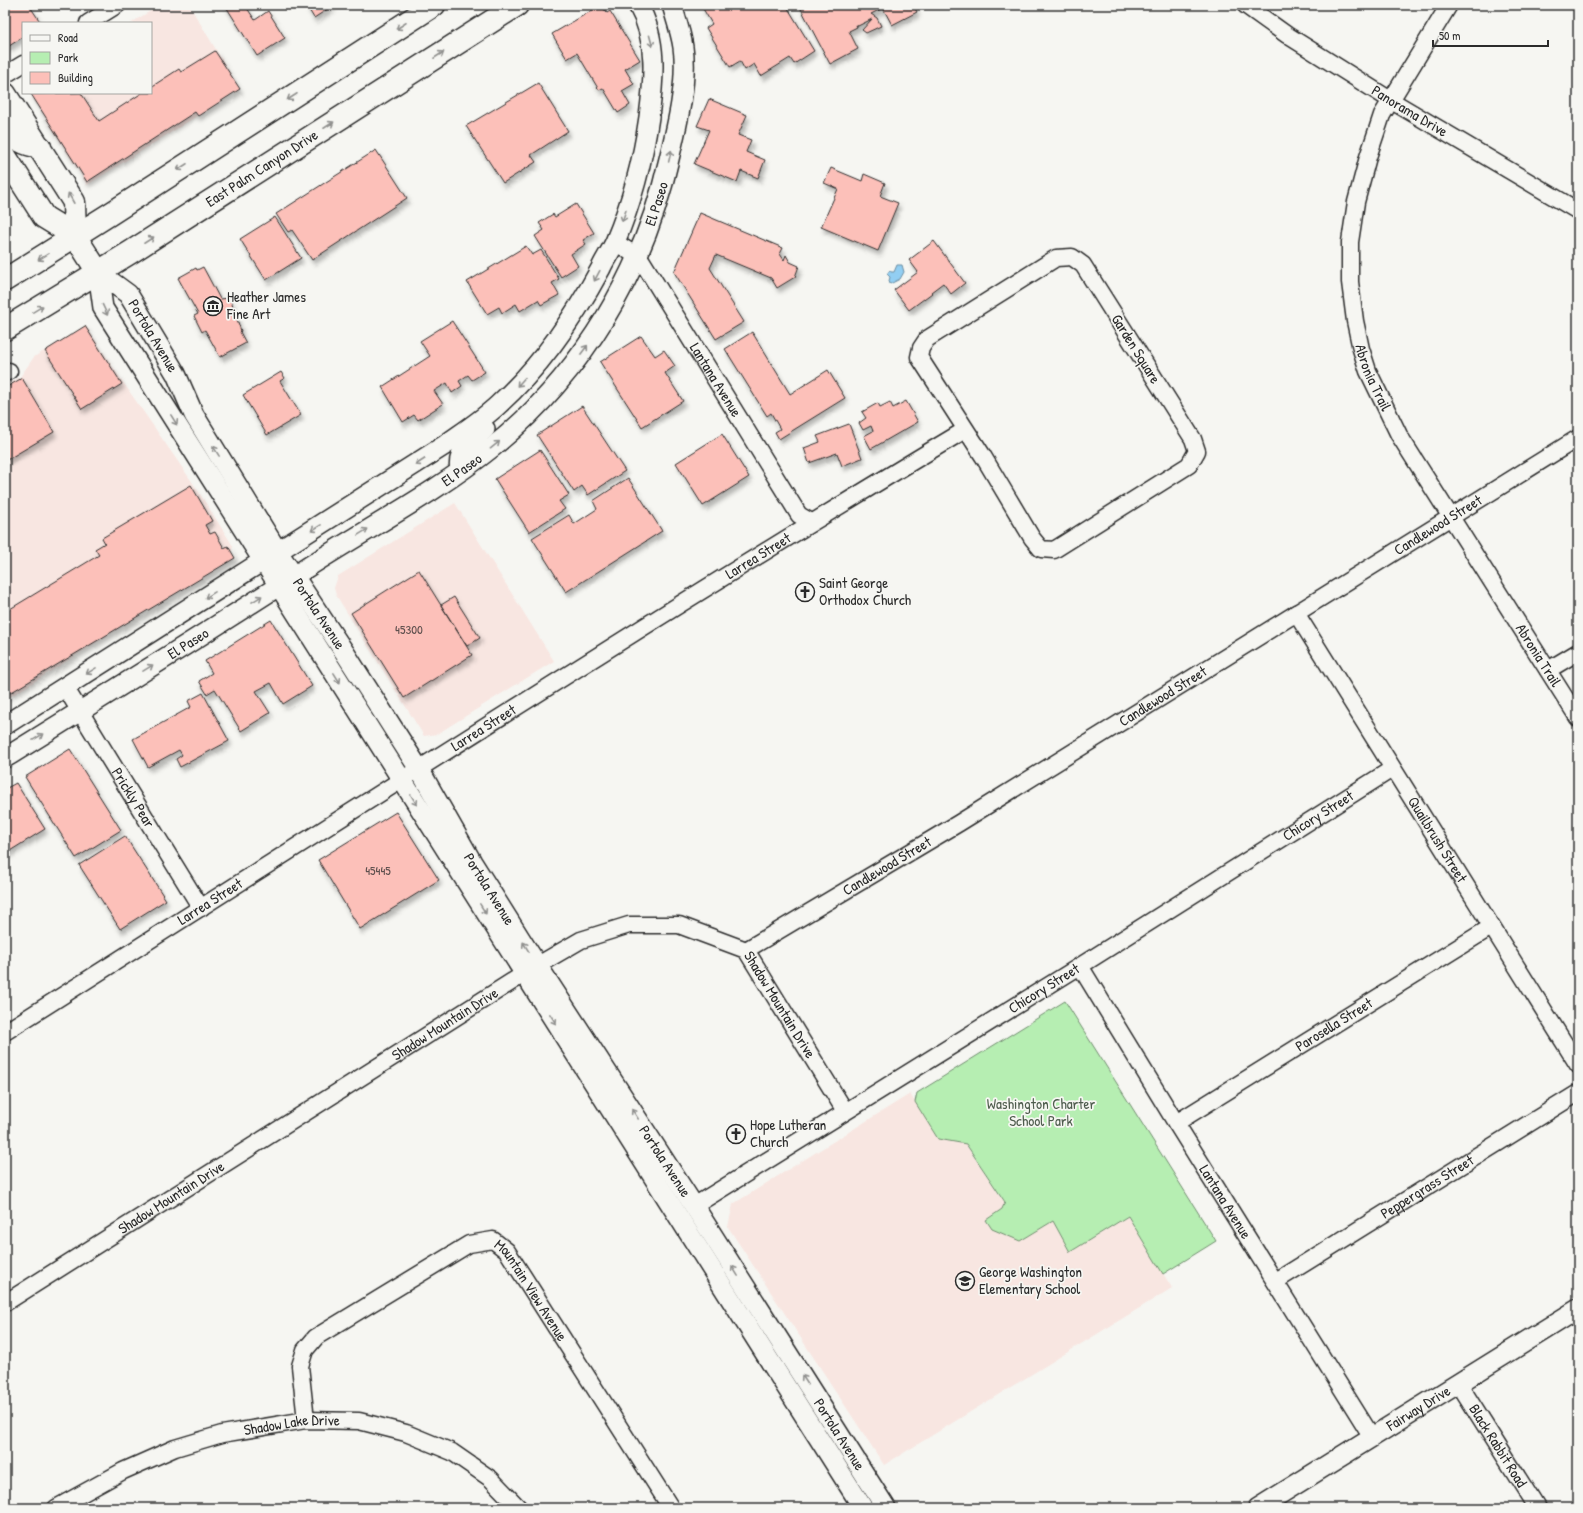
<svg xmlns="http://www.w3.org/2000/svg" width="1583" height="1513" viewBox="0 0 1583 1513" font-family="'Patrick Hand',sans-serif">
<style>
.built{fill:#f8e6e1}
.green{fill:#b6eeb2;stroke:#708c6e}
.water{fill:#92cef2;stroke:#698da2}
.building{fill:#fcc0b9;stroke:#2b2b2b;filter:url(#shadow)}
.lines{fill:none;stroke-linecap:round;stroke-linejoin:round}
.minor-casing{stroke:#2b2b2b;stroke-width:19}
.tertiary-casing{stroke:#2b2b2b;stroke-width:22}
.secondary-casing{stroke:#2b2b2b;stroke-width:25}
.primary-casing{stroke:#2b2b2b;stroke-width:25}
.minor{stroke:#f6f6f2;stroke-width:16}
.tertiary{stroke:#f6f6f2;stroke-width:19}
.secondary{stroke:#f6f6f2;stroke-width:22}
.primary{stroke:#f6f6f2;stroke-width:22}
.oneway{stroke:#90908e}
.labels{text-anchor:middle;stroke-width:3.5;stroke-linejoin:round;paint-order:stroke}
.number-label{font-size:13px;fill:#5f504e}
.street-label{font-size:15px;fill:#2b2b2b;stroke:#f6f6f2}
.poi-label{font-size:15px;fill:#2b2b2b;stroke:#f6f6f2;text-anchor:start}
.park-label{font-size:15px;fill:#4e5c4d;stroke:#f6f6f2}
</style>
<defs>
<filter id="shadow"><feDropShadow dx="2.5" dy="4.5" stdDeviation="2" flood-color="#0004"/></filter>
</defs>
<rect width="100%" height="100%" fill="#f6f6f2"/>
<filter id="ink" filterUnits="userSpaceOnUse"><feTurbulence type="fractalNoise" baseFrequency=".025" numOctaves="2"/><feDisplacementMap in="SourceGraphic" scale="8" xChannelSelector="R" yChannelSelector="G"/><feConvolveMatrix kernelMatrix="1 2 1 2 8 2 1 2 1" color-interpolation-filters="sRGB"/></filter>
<g filter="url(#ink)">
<!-- built -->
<path class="built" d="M 160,5 L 189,5 L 240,89 L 87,185 L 30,93 L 151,93 L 151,23 L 131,23 Z
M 86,326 L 127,388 L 197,489 L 233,546 L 231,556 L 227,560 L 5,700 L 5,386 L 20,377 L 34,357 Z
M 455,503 L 554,661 L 437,734 L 424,736 L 336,595 L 334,588 L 338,576 Z
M 910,1094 L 938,1139 L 966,1144 L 1005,1203 L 1002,1209 L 986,1220 L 1020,1241 L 1053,1221 L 1070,1252 L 1128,1216 L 1172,1288 L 884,1465 L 728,1227 L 733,1204 Z"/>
<!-- green -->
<path class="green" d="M 1065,1001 L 1216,1241 L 1163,1274 L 1128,1216 L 1070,1252 L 1053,1221 L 1020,1241 L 992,1229 L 986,1220 L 1002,1209 L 1005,1202 L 966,1144 L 938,1139 L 915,1102 L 917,1093 Z"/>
<!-- water -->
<path class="water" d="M 897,265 L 902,265 L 904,272 L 900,279 L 890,284 L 889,281 L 890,277 L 887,274 L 890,270 L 891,272 L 894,272 Z"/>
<!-- building -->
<path class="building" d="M 5,5 L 29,5 L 41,23 L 23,23 L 23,37 L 6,48 Z
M 225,5 L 245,5 L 255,20 L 268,11 L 285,38 L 257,56 Z
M 306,5 L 334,5 L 314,18 Z
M 601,5 L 607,13 L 610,11 L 640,60 L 625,69 L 634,84 L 622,91 L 630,105 L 618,113 L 603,88 L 599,90 L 577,53 L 567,59 L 552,34 Z
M 704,5 L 786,5 L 814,51 L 794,64 L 790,58 L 761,76 L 754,64 L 745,70 L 740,61 L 730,67 L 706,28 L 712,24 L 702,7 Z
M 799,5 L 913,5 L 917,12 L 892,25 L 883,8 L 871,14 L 877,18 L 881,26 L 866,33 L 862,30 L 872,19 L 858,26 L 856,25 L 857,27 L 849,31 L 858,49 L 830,64 Z
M 215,51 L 240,89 L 198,116 L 195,112 L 87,182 L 31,94 L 81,93 L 99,121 L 142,93 L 151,93 L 151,87 L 179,69 L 181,72 Z
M 538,83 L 568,131 L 531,155 L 536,162 L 503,183 L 466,126 Z
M 709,99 L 747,115 L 738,135 L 751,140 L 746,152 L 765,160 L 758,178 L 741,171 L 737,182 L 694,164 L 709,130 L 697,126 Z
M 376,150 L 407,198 L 312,260 L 292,230 L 288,232 L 276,214 Z
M 831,168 L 862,181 L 864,174 L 885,183 L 880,196 L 898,203 L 878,251 L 821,227 L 838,189 L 824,183 Z
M 576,204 L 594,233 L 583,240 L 586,244 L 571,254 L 578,266 L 561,277 L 535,236 L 544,230 L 539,223 L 553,214 L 555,217 Z
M 700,213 L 783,248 L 780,254 L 784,260 L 786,255 L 790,262 L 799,266 L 795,277 L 777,288 L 771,278 L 716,255 L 710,268 L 744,322 L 716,339 L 674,272 Z
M 275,217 L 301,258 L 266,280 L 240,239 Z
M 934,241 L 965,283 L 951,294 L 943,283 L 931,292 L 932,293 L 909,310 L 894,290 L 918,272 L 909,260 Z
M 526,246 L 532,255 L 541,250 L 559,279 L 552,283 L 559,295 L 541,305 L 538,300 L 520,311 L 516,304 L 502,313 L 499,307 L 487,314 L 467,282 Z
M 203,267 L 220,299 L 230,298 L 241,331 L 240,332 L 246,343 L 220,357 L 205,330 L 202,332 L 194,316 L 198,314 L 178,278 L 196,268 L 197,270 Z
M 452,321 L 485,372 L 472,380 L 468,375 L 459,381 L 462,386 L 452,393 L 447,383 L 434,391 L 443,404 L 418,420 L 414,415 L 403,422 L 382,387 L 430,356 L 420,341 Z
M 85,326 L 122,384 L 82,409 L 45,351 Z
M 752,332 L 790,394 L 828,370 L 845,398 L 779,439 L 775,432 L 780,429 L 771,413 L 767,416 L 725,349 Z
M 641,336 L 655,356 L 664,350 L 675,366 L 665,373 L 683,401 L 642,427 L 600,362 Z
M 281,372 L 285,378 L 280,381 L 301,415 L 267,435 L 243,395 Z
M 22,378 L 54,432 L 5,461 L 5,388 Z
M 906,401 L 918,422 L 871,449 L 864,436 L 873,431 L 871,426 L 863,430 L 859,423 L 866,418 L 862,412 L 878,403 L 880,407 L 890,402 L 893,408 Z
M 582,406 L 625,471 L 588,495 L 582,486 L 574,492 L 537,435 Z
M 849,424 L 862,458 L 842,466 L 837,453 L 809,463 L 804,448 L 820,442 L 817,436 Z
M 722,434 L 749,477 L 703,506 L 676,463 Z
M 540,450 L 569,495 L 559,501 L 565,509 L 529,532 L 495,479 Z
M 628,478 L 662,531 L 566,592 L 532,538 L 569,515 L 574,524 L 597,509 L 593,501 Z
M 191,485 L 212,521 L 205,525 L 210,534 L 215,532 L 224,548 L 228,546 L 235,558 L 5,696 L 5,612 L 99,555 L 95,549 L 105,543 L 102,538 Z
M 419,570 L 472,655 L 404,698 L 351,613 Z
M 454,597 L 480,638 L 467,646 L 441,605 Z
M 271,620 L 312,686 L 283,704 L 271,683 L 256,691 L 270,713 L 241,731 L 215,689 L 207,694 L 199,681 L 212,673 L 205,661 Z
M 203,693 L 229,741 L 180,767 L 176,759 L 182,755 L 179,750 L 148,767 L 133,739 L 191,707 L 188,701 Z
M 70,749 L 121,830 L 76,858 L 25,777 Z
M 16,783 L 45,829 L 5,854 L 5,789 Z
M 396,812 L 439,880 L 360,929 L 318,860 Z
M 125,836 L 166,900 L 120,929 L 79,865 Z"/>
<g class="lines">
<!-- minor casing -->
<g class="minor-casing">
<g id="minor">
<path id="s1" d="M 1245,5 L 1287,35 L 1392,101 L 1578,211"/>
<path id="s2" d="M 1449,5 L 1382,115 L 1368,157 L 1356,202 L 1350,242 L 1350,282 L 1355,321 L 1361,349 L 1368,371 L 1399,435 L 1578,718"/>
<path d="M 88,23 L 117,5"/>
<path d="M 5,75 L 23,64"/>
<path id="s3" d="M 615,242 L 638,257 L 642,261 L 799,515 L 811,522"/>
<path d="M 1072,257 L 1083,265 L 1193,439 L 1197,451 L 1189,465 L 1054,550 L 1041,549 L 1032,538 L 983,456 L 919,357 L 921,348 L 927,339 L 1056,258 Z"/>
<path d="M 5,373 L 9,371"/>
<path id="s4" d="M 1296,613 L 1578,1065"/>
<path d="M 1548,670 L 1578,652"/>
<path id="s5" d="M 65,687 L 201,908"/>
<path id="s6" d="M 746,950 L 959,823 L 1578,438"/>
<path id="s7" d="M 1080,966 L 1176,1123 L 1372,1437"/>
<path id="s8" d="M 5,1032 C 324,830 641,624 965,430"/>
<path id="s9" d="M 1176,1123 L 1491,927"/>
<path id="s10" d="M 694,1206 L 1080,966 L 1392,769"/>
<path id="s11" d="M 1276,1281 L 1578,1093"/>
<path id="s12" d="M 5,1303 L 538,965 L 581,940 L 629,925 L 679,925 L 746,950 L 845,1111"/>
<path id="s13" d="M 1459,1384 L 1537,1508"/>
<path id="s14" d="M 306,1420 L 300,1366 L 305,1350 L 316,1337 L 469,1244 L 493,1240 L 507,1251 L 671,1508"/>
<path id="s15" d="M 56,1508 L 123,1471 L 175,1448 L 222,1434 L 306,1420 L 359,1421 L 406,1433 L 452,1452 L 491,1479 L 519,1508"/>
</g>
</g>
<!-- tertiary casing -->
<g class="tertiary-casing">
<g id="tertiary">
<path id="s16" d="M 98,272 L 128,294 L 176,374 L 194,415 L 278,552 L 345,653 L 419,769 L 472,862 L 525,946 L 694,1206 L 886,1508"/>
<path d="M 98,272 L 103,308 L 863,1508"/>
<path d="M 460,470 C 456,451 472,441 485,429"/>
<path d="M 5,725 L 445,445 C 463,432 482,420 498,405 C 540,367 574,318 601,268 C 605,259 611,251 615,242 C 632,202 643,159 649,117 C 654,79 658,40 638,5"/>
<path id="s17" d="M 5,758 C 106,695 208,632 308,567 C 370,527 437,492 494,446 C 583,373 644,271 669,159 C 677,126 688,81 683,47 C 681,33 676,19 672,5"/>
<path id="s18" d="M 1258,1508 L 1578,1309"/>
</g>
</g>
<!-- secondary casing -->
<g class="secondary-casing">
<path id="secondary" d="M 5,94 L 74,202 L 75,236
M 5,127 C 16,140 23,144 40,147
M 5,156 L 44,217 L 75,236 L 98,272"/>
</g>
<!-- primary casing -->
<g class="primary-casing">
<g id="primary">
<path d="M 5,280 L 110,214 L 434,5"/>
<path id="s19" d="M 5,329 L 131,252 L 517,5"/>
</g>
</g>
<!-- minor -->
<use href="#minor" class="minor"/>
<!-- tertiary -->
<use href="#tertiary" class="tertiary"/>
<!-- secondary -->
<use href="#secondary" class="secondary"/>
<!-- primary -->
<use href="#primary" class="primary"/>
</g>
<!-- one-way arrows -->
<defs><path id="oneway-shaft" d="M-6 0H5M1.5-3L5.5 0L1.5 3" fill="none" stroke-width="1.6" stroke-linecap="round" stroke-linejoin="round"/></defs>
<g class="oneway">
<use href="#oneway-shaft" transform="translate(401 26) rotate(147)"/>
<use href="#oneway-shaft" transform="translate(651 41) rotate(75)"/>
<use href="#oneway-shaft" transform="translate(439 55) rotate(-33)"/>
<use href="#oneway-shaft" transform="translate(292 97) rotate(147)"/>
<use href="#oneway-shaft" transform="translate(329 125) rotate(-33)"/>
<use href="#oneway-shaft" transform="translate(670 156) rotate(-77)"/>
<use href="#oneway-shaft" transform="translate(182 167) rotate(147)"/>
<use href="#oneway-shaft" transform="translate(71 198) rotate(-119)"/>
<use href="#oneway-shaft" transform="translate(624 216) rotate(109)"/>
<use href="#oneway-shaft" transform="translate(149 240) rotate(-33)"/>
<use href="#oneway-shaft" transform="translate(43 257) rotate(148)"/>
<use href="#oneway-shaft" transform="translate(597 276) rotate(118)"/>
<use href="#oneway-shaft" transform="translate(38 309) rotate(-31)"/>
<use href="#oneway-shaft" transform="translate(105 310) rotate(65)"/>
<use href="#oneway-shaft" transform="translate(584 350) rotate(-53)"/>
<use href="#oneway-shaft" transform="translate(521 382) rotate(132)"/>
<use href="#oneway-shaft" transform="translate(174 420) rotate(58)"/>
<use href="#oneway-shaft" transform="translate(495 445) rotate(-39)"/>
<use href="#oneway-shaft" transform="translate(216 451) rotate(-122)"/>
<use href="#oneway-shaft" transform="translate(420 462) rotate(147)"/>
<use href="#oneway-shaft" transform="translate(316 528) rotate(148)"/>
<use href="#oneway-shaft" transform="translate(363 532) rotate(-32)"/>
<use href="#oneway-shaft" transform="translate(210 595) rotate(148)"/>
<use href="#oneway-shaft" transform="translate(257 599) rotate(-32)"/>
<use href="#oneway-shaft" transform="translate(148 668) rotate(-32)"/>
<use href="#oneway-shaft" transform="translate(91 671) rotate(148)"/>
<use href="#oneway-shaft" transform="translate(337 678) rotate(58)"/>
<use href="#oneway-shaft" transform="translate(38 737) rotate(-32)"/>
<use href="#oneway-shaft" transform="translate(414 800) rotate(58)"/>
<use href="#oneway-shaft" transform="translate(483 909) rotate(58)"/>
<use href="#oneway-shaft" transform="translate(526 947) rotate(-122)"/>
<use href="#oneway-shaft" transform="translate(553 1019) rotate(58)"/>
<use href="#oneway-shaft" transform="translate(635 1114) rotate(-123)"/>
<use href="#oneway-shaft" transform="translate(735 1271) rotate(-122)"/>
<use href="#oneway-shaft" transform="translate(805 1380) rotate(-123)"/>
</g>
</g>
<!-- icons -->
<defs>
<g id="museum-ring" transform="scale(1)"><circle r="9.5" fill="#f6f6f2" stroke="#2b2b2b" stroke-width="1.5"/><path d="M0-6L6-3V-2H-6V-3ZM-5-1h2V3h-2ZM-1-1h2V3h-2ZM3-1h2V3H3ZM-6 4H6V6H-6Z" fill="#2b2b2b"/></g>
<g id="church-ring" transform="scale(1)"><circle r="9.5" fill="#f6f6f2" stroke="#2b2b2b" stroke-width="1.5"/><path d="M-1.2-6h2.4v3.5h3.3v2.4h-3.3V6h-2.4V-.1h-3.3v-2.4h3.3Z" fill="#2b2b2b"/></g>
<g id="school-ring" transform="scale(1)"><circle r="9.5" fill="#f6f6f2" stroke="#2b2b2b" stroke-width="1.5"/><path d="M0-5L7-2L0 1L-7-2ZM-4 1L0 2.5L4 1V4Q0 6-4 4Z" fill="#2b2b2b"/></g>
</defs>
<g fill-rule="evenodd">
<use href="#museum-ring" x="213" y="306"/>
<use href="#church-ring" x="805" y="592"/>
<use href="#church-ring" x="736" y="1134"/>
<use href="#school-ring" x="965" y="1281"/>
</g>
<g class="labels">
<!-- number labels -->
<g class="number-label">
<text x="409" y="634">45300</text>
<text x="378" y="875">45445</text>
</g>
<!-- street labels -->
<g class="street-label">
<text dy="5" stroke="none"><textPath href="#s1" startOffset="196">Panorama Drive</textPath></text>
<text dy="5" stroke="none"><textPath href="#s19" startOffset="303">East Palm Canyon Drive</textPath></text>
<text dy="5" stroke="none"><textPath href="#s17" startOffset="876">El Paseo</textPath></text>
<text dy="5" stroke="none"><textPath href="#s16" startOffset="86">Portola Avenue</textPath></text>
<text transform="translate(1136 349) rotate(58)" y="5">Garden Square</text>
<text dy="5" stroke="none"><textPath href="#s2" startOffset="399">Abronia Trail</textPath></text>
<text dy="5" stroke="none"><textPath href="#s3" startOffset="173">Lantana Avenue</textPath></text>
<text dy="5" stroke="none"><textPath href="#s17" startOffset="540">El Paseo</textPath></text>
<text dy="5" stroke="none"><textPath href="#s6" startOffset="812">Candlewood Street</textPath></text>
<text dy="5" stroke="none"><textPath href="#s8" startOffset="891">Larrea Street</textPath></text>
<text dy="5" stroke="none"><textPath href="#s16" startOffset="410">Portola Avenue</textPath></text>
<text dy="5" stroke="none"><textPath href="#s17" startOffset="216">El Paseo</textPath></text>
<text dy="5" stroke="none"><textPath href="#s2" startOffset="723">Abronia Trail</textPath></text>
<text dy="5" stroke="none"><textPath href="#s6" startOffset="488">Candlewood Street</textPath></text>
<text dy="5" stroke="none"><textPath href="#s8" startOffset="567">Larrea Street</textPath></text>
<text dy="5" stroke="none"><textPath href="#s5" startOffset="130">Prickly Pear</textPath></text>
<text dy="5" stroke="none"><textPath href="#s10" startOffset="736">Chicory Street</textPath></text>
<text dy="5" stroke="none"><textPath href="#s4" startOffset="267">Quailbrush Street</textPath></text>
<text dy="5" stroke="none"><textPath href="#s6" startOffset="164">Candlewood Street</textPath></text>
<text dy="5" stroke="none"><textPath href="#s16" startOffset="734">Portola Avenue</textPath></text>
<text dy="5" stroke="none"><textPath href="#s8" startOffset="243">Larrea Street</textPath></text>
<text dy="5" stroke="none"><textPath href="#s10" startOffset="412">Chicory Street</textPath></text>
<text dy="5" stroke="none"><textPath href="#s12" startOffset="917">Shadow Mountain Drive</textPath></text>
<text dy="5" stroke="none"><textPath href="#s12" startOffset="521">Shadow Mountain Drive</textPath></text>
<text dy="5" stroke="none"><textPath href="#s9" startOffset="186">Parosella Street</textPath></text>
<text dy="5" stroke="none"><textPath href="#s16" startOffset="1058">Portola Avenue</textPath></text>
<text dy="5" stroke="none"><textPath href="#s11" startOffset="178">Peppergrass Street</textPath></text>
<text dy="5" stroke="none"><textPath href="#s12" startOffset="197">Shadow Mountain Drive</textPath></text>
<text dy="5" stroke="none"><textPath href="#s7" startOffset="277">Lantana Avenue</textPath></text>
<text dy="5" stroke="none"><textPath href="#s14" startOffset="355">Mountain View Avenue</textPath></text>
<text dy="5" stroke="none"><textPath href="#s18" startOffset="189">Fairway Drive</textPath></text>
<text dy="5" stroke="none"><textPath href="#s15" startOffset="253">Shadow Lake Drive</textPath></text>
<text dy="5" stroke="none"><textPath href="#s16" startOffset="1382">Portola Avenue</textPath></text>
<text dy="5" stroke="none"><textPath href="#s13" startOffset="73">Black Rabbit Road</textPath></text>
</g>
<!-- poi labels -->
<g class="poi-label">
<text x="227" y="302">Heather James<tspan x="227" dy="17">Fine Art</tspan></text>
<text x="819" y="588">Saint George<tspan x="819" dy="17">Orthodox Church</tspan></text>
<text x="750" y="1130">Hope Lutheran<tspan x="750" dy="17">Church</tspan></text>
<text x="979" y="1277">George Washington<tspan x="979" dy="17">Elementary School</tspan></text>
</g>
<!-- park labels -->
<g class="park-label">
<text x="1041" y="1109">Washington Charter<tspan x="1041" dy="17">School Park</tspan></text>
</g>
</g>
<!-- margin -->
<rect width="1583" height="1513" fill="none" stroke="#f6f6f2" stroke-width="20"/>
<rect x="10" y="10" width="1563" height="1493" fill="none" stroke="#2b2b2b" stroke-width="1.5" filter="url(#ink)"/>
<!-- legend -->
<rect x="22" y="22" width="130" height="72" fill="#f6f6f2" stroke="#a5a5a2"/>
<rect x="30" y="35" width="20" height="6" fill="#f6f6f2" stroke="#a5a5a2"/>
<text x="58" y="42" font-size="12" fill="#2b2b2b">Road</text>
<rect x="30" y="52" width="20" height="12" fill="#b6eeb2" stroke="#a5a5a2"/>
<text x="58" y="62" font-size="12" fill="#2b2b2b">Park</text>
<rect x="30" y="72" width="20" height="12" fill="#fcc0b9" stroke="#a5a5a2"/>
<text x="58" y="82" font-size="12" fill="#2b2b2b">Building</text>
<!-- scale -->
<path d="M1433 40v6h115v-6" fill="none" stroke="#2b2b2b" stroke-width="2"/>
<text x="1439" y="40" font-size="12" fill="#2b2b2b" stroke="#f6f6f2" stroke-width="3" paint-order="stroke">50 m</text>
</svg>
